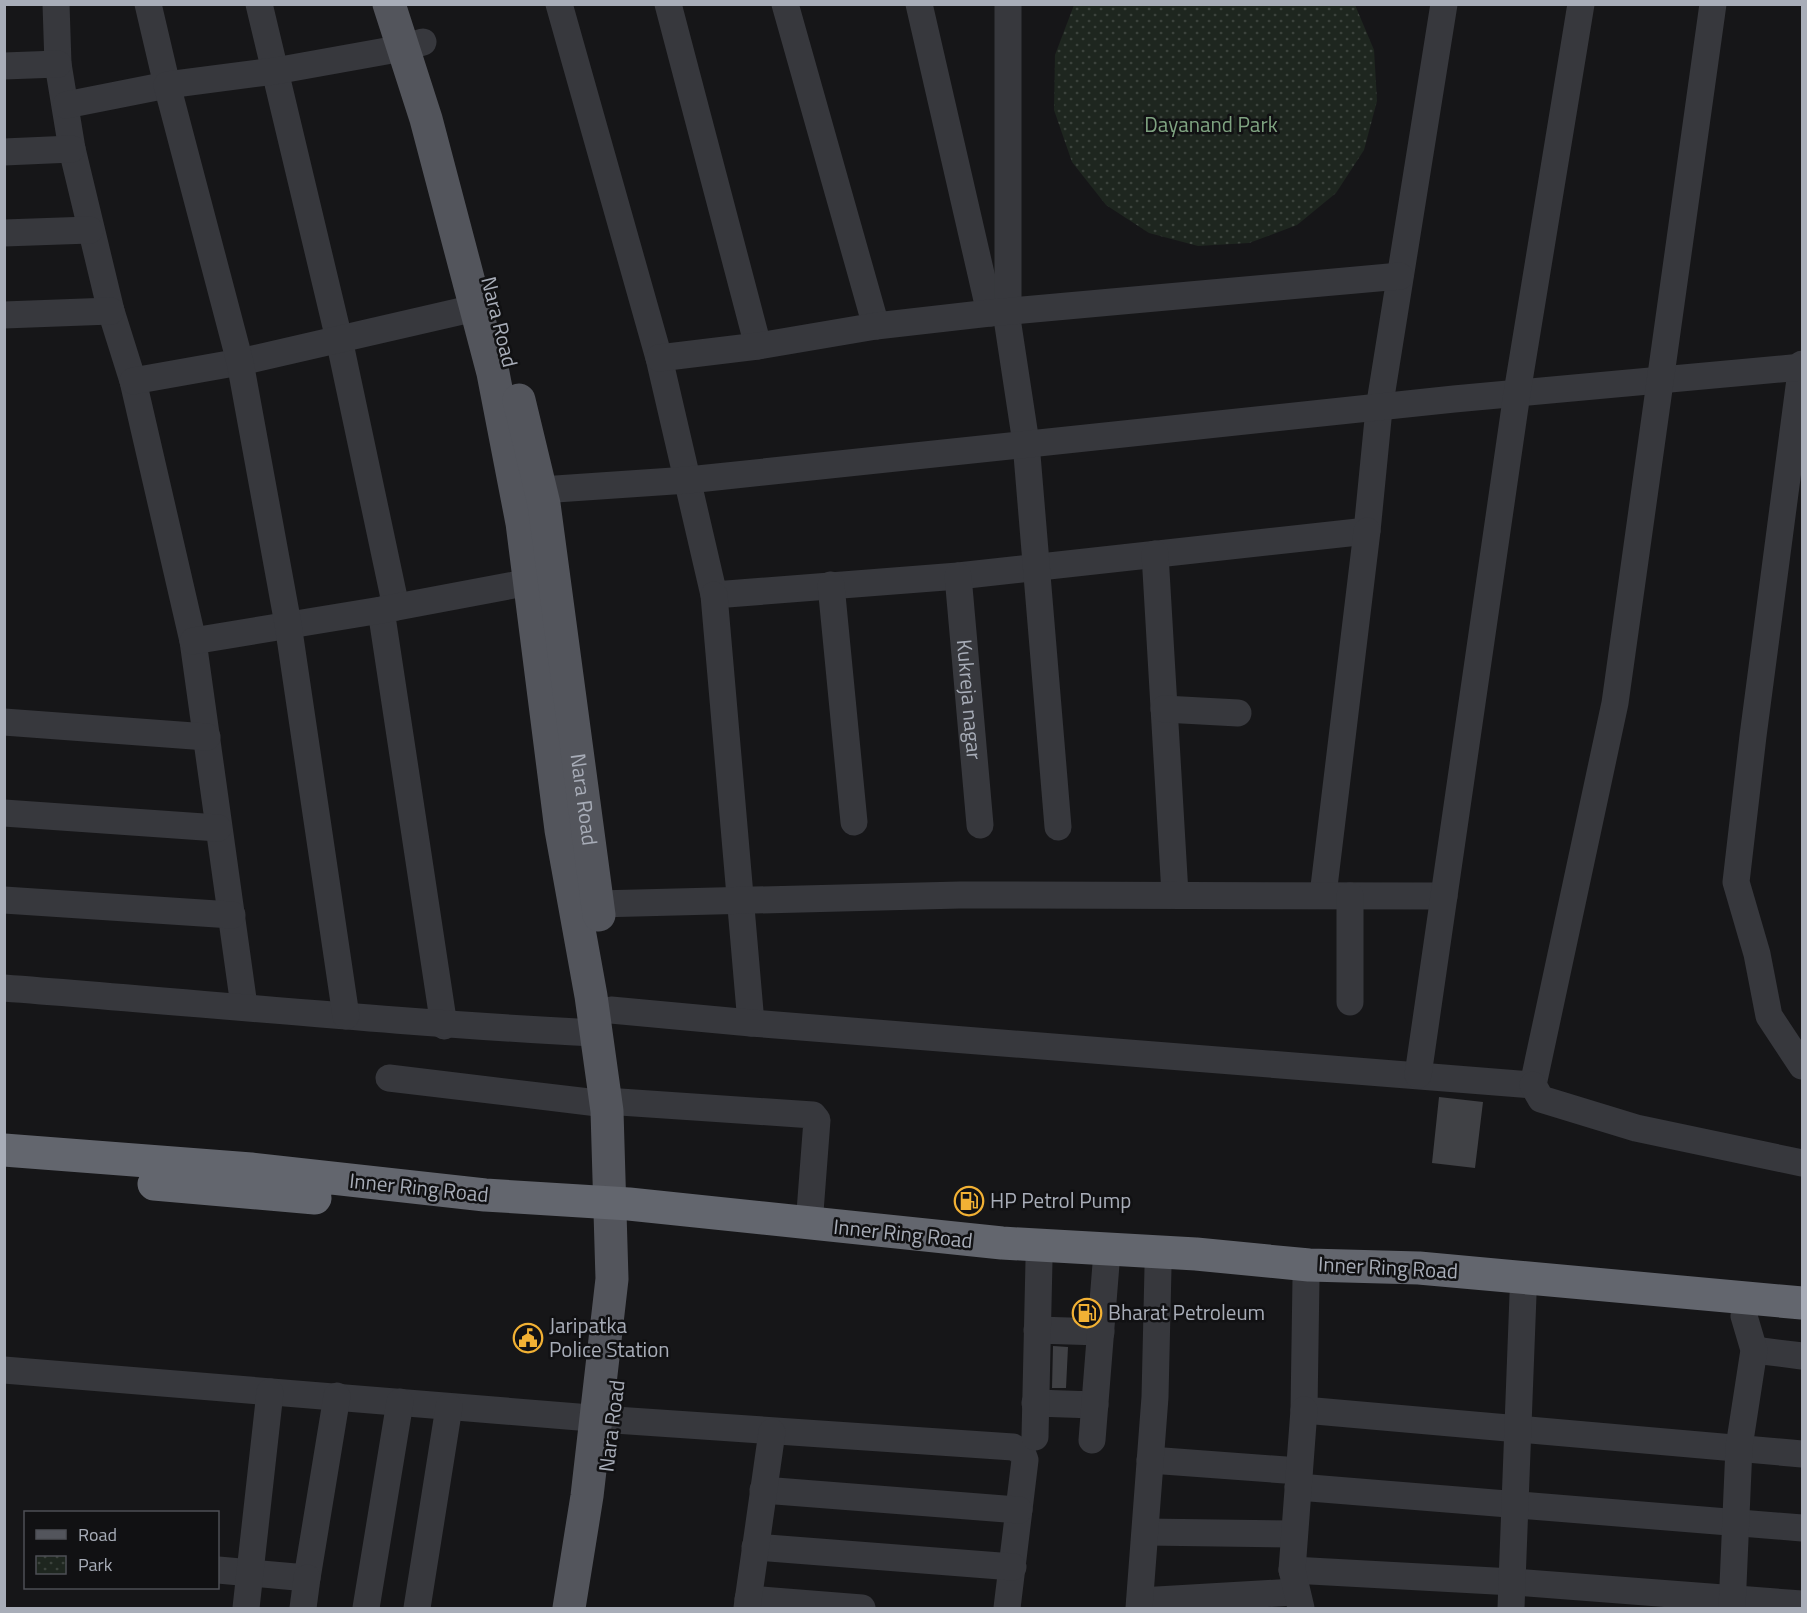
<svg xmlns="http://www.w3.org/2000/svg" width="1807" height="1613" viewBox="0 0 1807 1613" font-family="'Titillium Web',sans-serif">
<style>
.park{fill:url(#park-dots)}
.building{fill:#404145}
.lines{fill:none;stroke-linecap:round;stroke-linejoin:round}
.minor{stroke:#37383d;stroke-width:27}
.major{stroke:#53555c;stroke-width:33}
.highway{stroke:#63666e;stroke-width:33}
.labels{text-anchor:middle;stroke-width:5;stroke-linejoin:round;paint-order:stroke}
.park-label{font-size:21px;fill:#7fa381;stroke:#111113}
.street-label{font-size:21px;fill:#a8adb8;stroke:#111113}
.poi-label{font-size:21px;fill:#a8adb8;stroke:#111113;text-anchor:start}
</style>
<defs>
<pattern id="park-dots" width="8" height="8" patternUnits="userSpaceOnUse" patternTransform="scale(1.5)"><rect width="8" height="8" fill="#1e261f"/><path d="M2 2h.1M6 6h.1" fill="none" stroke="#3c433d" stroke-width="1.8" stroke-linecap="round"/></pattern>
</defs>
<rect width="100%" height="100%" fill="#161618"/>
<!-- park -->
<path class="park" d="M 1074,5 L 1355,5 L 1374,50 L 1377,101 L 1364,150 L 1336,193 L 1297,225 L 1249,243 L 1198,246 L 1149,233 L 1106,205 L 1072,162 L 1054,110 L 1055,55 Z"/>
<!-- building -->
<path class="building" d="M 1439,1097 L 1483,1102 L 1475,1168 L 1432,1163 Z
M 1053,1346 L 1068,1347 L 1066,1388 L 1052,1388 Z"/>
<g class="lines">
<!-- minor -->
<g class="minor">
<path d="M 56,4 L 58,64 L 72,149 L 111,311 L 133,381 L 193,641 L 244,1006"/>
<path d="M 259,4 L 339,339 L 396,607"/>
<path d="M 559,4 L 659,358 L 714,595 L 958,576 L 1367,531 L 1379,409 L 1444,4"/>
<path d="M 668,4 L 758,346"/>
<path d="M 785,4 L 876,326"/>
<path d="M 919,4 L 990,313"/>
<path d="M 1008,4 L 1008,325 L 1026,443 L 1058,827"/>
<path d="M 4,66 L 58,64"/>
<path d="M 66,105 L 167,85 L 148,4"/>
<path d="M 4,152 L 72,149"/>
<path d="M 4,233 L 90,230"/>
<path d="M 4,315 L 111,311"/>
<path d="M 659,358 L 758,346 L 876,326 L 990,313 L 1400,276"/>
<path d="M 1802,364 L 1753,736 L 1736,882 L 1757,954 L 1769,1016 L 1802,1066"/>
<path d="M 133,381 L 240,362 L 475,308"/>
<path d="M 541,490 L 688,480 L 1454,399 L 1802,367"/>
<path d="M 1155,554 L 1175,894"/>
<path id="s1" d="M 958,576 L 980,825"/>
<path d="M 831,585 L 854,822"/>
<path d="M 714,595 L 751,1023"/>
<path d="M 381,610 L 444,1026"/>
<path d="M 193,641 L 381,610 L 530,582"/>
<path d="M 1164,709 L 1238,713"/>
<path d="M 4,722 L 207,737"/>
<path d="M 4,813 L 218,828"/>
<path d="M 1323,895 L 1367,531"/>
<path d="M 4,900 L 232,915"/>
<path d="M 597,904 L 960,895 L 1444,896"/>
<path d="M 4,988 C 201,1003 398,1023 595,1033"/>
<path d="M 1350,1002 L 1350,896"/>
<path d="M 611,1010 L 751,1023 L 1533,1085 L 1615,703 L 1713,4"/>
<path d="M 346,1016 L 288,624 L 240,362 L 167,85 L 275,71 L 403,48 L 423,42"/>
<path d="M 1418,1075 L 1517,393 L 1581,4"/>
<path d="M 389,1078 L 606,1104"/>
<path d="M 1533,1085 L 1541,1099 L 1636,1128 L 1802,1163"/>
<path d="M 620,1102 L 813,1115 L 817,1120 L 809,1225"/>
<path d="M 1306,1278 L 1304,1410 L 1802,1454"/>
<path d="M 1037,1330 L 1101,1332"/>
<path d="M 1754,1350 L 1802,1356"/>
<path d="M 4,1370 L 615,1420 L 1013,1447 L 1022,1452 L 1025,1460 L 1007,1608"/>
<path d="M 1035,1403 L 1095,1405"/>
<path d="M 1035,1437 L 1039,1261"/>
<path d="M 1092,1440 L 1106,1264"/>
<path d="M 1150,1460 L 1299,1471"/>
<path d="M 1298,1487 L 1802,1528"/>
<path d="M 763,1490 L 1019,1510"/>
<path d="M 1146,1532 L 1294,1534"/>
<path d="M 755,1547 L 1013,1567"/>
<path d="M 218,1570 L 307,1578 L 337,1396"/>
<path d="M 1292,1570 L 1513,1582 L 1802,1604"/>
<path d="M 748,1599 L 862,1608"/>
<path d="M 1140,1601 L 1295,1592"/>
<path d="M 246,1608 L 270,1392"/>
<path d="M 303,1608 L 307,1578"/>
<path d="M 366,1608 L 400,1402"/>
<path d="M 417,1608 L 449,1407"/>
<path d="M 747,1608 L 772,1432"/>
<path d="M 1139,1608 L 1155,1397 L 1158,1268"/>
<path d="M 1301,1608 L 1292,1570 L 1304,1410"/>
<path d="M 1511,1608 L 1523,1295"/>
<path d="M 1732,1608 L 1739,1447 L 1754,1350 L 1744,1316"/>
</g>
<!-- major -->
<g class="major">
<path d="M 389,4 L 426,119 L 493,373 L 522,523 L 561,830 L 591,996 L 607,1111 L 612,1279 L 587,1496 L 569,1608"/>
<path id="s2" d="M 519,400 L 544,504 L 599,915"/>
</g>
<!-- highway -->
<path class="highway" d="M 4,1150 L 251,1169 L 485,1195 L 629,1204 L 1002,1243 L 1196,1254 L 1309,1265 L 1419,1268 L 1802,1303
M 154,1184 L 315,1198"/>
</g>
<!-- icons -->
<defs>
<g id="fuel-ring" transform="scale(1.5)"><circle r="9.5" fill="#111113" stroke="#f2b134" stroke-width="1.5"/><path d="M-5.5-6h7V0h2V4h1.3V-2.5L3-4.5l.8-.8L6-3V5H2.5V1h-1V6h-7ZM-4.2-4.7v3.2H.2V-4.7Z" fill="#f2b134"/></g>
<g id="civic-ring" transform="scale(1.5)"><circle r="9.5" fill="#111113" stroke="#f2b134" stroke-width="1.5"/><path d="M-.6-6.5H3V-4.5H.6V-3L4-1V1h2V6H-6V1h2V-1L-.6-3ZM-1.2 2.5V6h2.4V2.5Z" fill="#f2b134"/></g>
</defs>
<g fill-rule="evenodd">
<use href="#fuel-ring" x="969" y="1201"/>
<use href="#fuel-ring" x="1087" y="1313"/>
<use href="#civic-ring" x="528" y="1338"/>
</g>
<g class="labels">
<!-- park labels -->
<g class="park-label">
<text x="1211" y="132">Dayanand Park</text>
</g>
<!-- street labels -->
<g class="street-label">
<text transform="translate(499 322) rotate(76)" y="7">Nara Road</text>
<text dy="7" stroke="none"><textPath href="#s1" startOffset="124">Kukreja nagar</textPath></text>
<text dy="7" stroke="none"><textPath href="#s2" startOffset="405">Nara Road</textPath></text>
<text transform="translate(419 1188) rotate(6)" y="7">Inner Ring Road</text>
<text transform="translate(903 1234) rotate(6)" y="7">Inner Ring Road</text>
<text transform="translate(1388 1268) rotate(3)" y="7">Inner Ring Road</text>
<text transform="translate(612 1426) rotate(-83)" y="7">Nara Road</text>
</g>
<!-- poi labels -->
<g class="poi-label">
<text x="990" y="1208">HP Petrol Pump</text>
<text x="1108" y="1320">Bharat Petroleum</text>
<text x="549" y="1333">Jaripatka<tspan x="549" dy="24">Police Station</tspan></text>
</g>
</g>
<!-- border -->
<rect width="1807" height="1613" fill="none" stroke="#a8adb8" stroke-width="12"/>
<!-- legend -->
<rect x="24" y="1511" width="195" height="78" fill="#111113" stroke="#4d4f55" stroke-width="1.5"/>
<rect x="36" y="1530" width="30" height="9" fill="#53555c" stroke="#4d4f55" stroke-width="1.5"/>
<text x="78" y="1541" font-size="18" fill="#a8adb8">Road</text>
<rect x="36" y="1556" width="30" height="18" fill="url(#park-dots)" stroke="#4d4f55" stroke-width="1.5"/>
<text x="78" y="1571" font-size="18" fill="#a8adb8">Park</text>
</svg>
